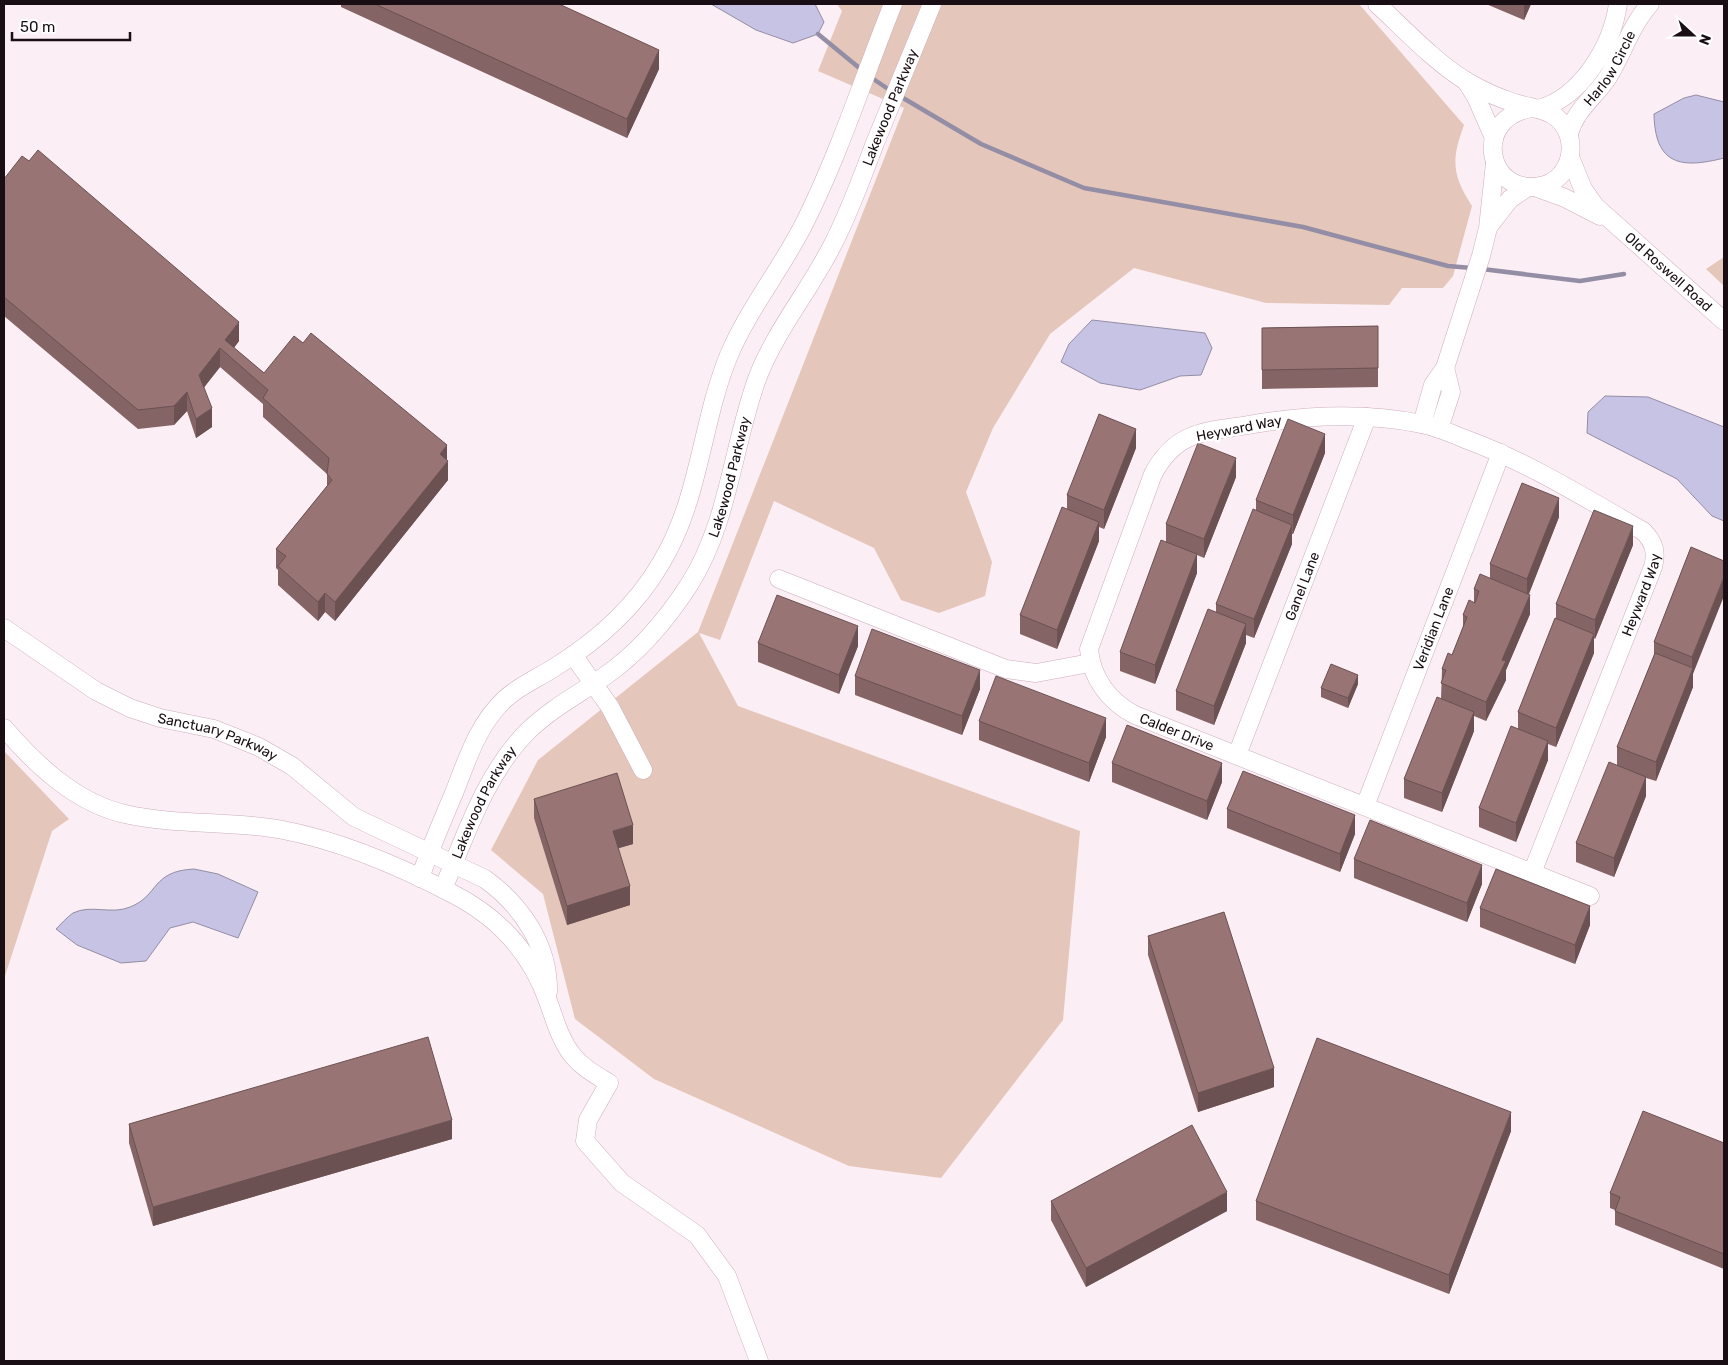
<svg xmlns="http://www.w3.org/2000/svg" width="1728" height="1365" viewBox="0 0 1728 1365" font-family="Rubik,sans-serif">
<style>
.green{fill:#e4c7ba}
.water{fill:#c7c3e4;stroke:#938da5}
.lines{fill:none;stroke-linecap:round;stroke-linejoin:round}
.stream{stroke:#938da5;stroke-width:4.5}
.minor-casing{stroke:#cdadbc;stroke-width:19}
.minor{stroke:#fff;stroke-width:18}
.wall{fill:#846465}
.shaded-wall{fill:#6b5152}
.building{fill:#997475;stroke:#6b5152}
.labels{text-anchor:middle;stroke-width:5;stroke-linejoin:round;paint-order:stroke}
.street-label{font-size:14px;fill:#190e13;stroke:#fff}
</style>
<rect width="100%" height="100%" fill="#fceef5"/>
<!-- green -->
<path class="green" d="M 837,4 L 1359,4 L 1464,125 C 1451,160 1452,175 1472,206 L 1453,276 L 1443,288 L 1402,288 L 1389,305 L 1266,303 L 1134,268 L 1050,334 L 993,428 L 966,492 L 992,562 L 985,596 L 939,613 L 901,600 L 874,548 L 774,501 L 720,640 L 699,633 L 738,706 L 1080,831 L 1063,1020 L 941,1178 L 849,1166 L 654,1079 L 575,1019 L 543,894 L 491,850 L 538,760 L 698,632 L 904,108 L 818,71 L 842,11 Z
M 1724,257 L 1724,286 L 1706,269 Z
M 4,751 L 69,819 L 52,831 L 4,979 Z"/>
<!-- water -->
<path class="water" d="M 711,4 L 815,4 L 824,22 L 818,34 L 793,43 L 756,30 Z
M 1696,95 L 1724,102 L 1724,158 C 1681,169 1655,165 1654,114 L 1684,98 Z
M 1092,320 L 1205,333 L 1212,348 L 1201,375 L 1180,376 L 1140,390 L 1100,383 L 1061,362 L 1069,344 Z
M 1605,396 L 1648,397 L 1724,427 L 1724,521 L 1712,516 L 1677,479 L 1587,433 L 1588,412 Z
M 194,869 L 218,874 L 258,892 L 238,938 L 193,922 L 170,928 L 146,961 L 121,963 L 77,945 L 56,929 C 61,924 67,917 73,913 C 91,904 112,915 130,907 C 159,896 151,871 194,869 Z"/>
<g class="lines">
<!-- stream -->
<path class="stream" d="M 818,34 L 863,71
M 869,76 L 891,91
M 898,95 L 981,144 L 1084,188 L 1303,227 L 1448,266 L 1472,268
M 1482,269 L 1580,281 L 1624,274"/>
<!-- minor casing -->
<g class="minor-casing">
<g id="minor">
<path d="M 1377,4 C 1403,28 1436,63 1466,81 C 1481,90 1498,98 1515,103 C 1529,108 1546,108 1557,118 C 1581,138 1572,181 1540,186 C 1487,196 1471,118 1532,108"/>
<path d="M 1466,81 L 1476,97 L 1494,138"/>
<path d="M 1538,109 C 1581,98 1612,46 1618,4"/>
<path id="s1" d="M 1569,134 C 1575,110 1595,97 1608,77 C 1623,53 1631,25 1650,4"/>
<path id="s2" d="M 1570,157 L 1583,189 L 1595,206 L 1724,321"/>
<path d="M 1535,187 L 1565,198 L 1600,216"/>
<path d="M 1489,226 L 1510,199 L 1528,187"/>
<path d="M 1422,424 L 1433,385 L 1445,368 L 1481,256 L 1488,228 L 1495,163"/>
<path d="M 1439,429 L 1451,392 L 1445,368"/>
<path d="M 779,579 L 1006,669 L 1036,673 L 1090,663"/>
<path id="s3" d="M 4,628 L 96,691 L 130,708 L 160,718 L 214,729 L 259,747 L 292,766 L 354,817 L 485,879 C 521,905 549,945 548,992"/>
<path d="M 573,655 L 610,707 L 643,770"/>
<path d="M 4,728 C 36,765 76,803 125,814 C 177,826 231,820 283,830 C 341,841 401,867 453,894 C 498,917 531,953 548,1001 C 555,1020 560,1040 573,1056 C 583,1068 596,1075 609,1083 L 588,1120 L 585,1141 L 622,1183 L 697,1235 L 727,1276 L 759,1361"/>
<path id="s4" d="M 1237,755 L 1367,417"/>
<path id="s5" d="M 1365,806 L 1501,453"/>
<path id="s6" d="M 1532,873 L 1653,567 C 1657,552 1654,542 1643,531 C 1585,498 1528,462 1465,439 C 1451,433 1436,427 1422,424 C 1364,412 1305,415 1248,425 C 1204,432 1176,431 1153,474 L 1089,649 C 1091,677 1109,702 1135,715 L 1590,896"/>
<path d="M 420,878 C 430,849 442,821 454,793 C 467,760 478,724 505,699 C 519,686 536,679 552,669 C 596,642 635,608 661,563 C 700,499 701,423 729,355 C 749,308 782,268 805,222 C 840,152 864,76 893,4"/>
<path id="s7" d="M 443,889 C 466,835 486,772 529,730 C 552,708 579,694 605,676 C 638,653 667,619 689,585 C 729,522 732,448 757,379 C 775,331 810,290 833,244 C 850,211 862,177 875,143 C 894,97 913,50 932,4"/>
</g>
</g>
<!-- minor -->
<use href="#minor" class="minor"/>
</g>
<!-- wall -->
<path class="wall" d="M 341,4 L 559,4 L 659,69 L 627,138 L 341,7 Z
M 1486,4 L 1531,4 L 1524,20 Z
M 4,179 L 239,341 L 234,348 L 264,373 L 447,460 L 448,480 L 335,621 L 325,612 L 318,621 L 278,585 L 278,570 L 276,568 L 276,549 L 327,486 L 327,474 L 263,417 L 263,404 L 220,367 L 204,387 L 212,427 L 196,438 L 187,411 L 174,425 L 138,429 L 4,316 Z
M 1378,326 L 1378,387 L 1262,389 L 1262,328 Z
M 1136,448 L 1104,529 L 1099,527 L 1099,541 L 1057,649 L 1020,634 L 1020,615 L 1067,509 L 1067,495 Z
M 1325,453 L 1293,534 L 1292,534 L 1292,544 L 1254,638 L 1246,635 L 1246,643 L 1214,725 L 1176,710 L 1176,691 L 1216,612 L 1216,604 L 1256,510 L 1256,500 Z
M 1236,477 L 1204,558 L 1197,555 L 1197,573 L 1155,684 L 1120,671 L 1120,652 L 1166,542 L 1166,524 Z
M 1559,517 L 1529,594 L 1530,614 L 1506,670 L 1506,680 L 1486,721 L 1474,716 L 1474,731 L 1442,812 L 1404,798 L 1404,779 L 1441,699 L 1442,669 L 1452,655 L 1463,628 L 1463,615 L 1474,603 L 1474,589 L 1490,578 L 1490,564 Z
M 1633,545 L 1595,639 L 1594,638 L 1594,653 L 1556,747 L 1548,744 L 1548,760 L 1516,842 L 1479,827 L 1479,808 L 1518,729 L 1518,712 L 1556,618 L 1556,604 Z
M 1691,547 L 1693,687 L 1656,781 L 1646,778 L 1646,796 L 1614,877 L 1576,862 L 1576,843 L 1617,765 L 1617,747 L 1654,655 L 1654,642 Z
M 758,643 L 858,646 L 839,694 L 758,662 Z
M 855,676 L 980,689 L 962,735 L 855,695 Z
M 1358,684 L 1348,708 L 1321,697 L 1321,688 Z
M 979,721 L 1106,737 L 1089,782 L 979,740 Z
M 1112,763 L 1222,782 L 1207,820 L 1112,782 Z
M 534,799 L 633,844 L 618,848 L 630,905 L 567,925 L 534,818 Z
M 1227,809 L 1355,834 L 1340,872 L 1227,828 Z
M 1354,859 L 1482,884 L 1467,922 L 1354,878 Z
M 1480,908 L 1590,925 L 1575,964 L 1480,927 Z
M 1148,936 L 1274,1087 L 1198,1112 L 1148,955 Z
M 129,1124 L 452,1139 L 153,1226 L 129,1143 Z
M 1511,1131 L 1449,1294 L 1256,1220 L 1256,1201 Z
M 1724,1143 L 1724,1269 L 1615,1225 L 1615,1210 L 1610,1208 L 1610,1193 Z
M 1051,1201 L 1227,1211 L 1086,1287 L 1051,1220 Z"/>
<!-- shaded-wall -->
<path class="shaded-wall" d="M 1524,4 L 1531,4 L 1524,20 Z
M 659,50 L 659,69 L 627,138 L 627,119 Z
M 239,322 L 239,341 L 228,355 L 225,340 Z
M 220,348 L 220,367 L 199,394 L 199,375 Z
M 187,392 L 187,411 L 174,425 L 174,406 Z
M 212,408 L 212,427 L 196,438 L 196,419 Z
M 1136,429 L 1136,448 L 1104,529 L 1104,510 Z
M 1325,434 L 1325,453 L 1293,534 L 1293,515 Z
M 447,445 L 447,463 L 448,461 L 448,480 L 335,621 L 335,602 L 440,454 Z
M 1236,458 L 1236,477 L 1204,558 L 1204,539 Z
M 1559,498 L 1559,517 L 1527,598 L 1527,579 Z
M 1099,522 L 1099,541 L 1057,649 L 1057,630 Z
M 1292,525 L 1292,544 L 1254,638 L 1254,619 Z
M 1633,526 L 1633,545 L 1595,639 L 1595,620 Z
M 1197,554 L 1197,573 L 1155,684 L 1155,665 Z
M 1724,577 L 1724,596 L 1693,674 L 1693,687 L 1656,781 L 1656,762 L 1692,670 L 1692,657 Z
M 325,593 L 325,612 L 318,621 L 318,602 Z
M 1530,595 L 1530,614 L 1506,670 L 1506,680 L 1486,721 L 1486,702 L 1502,660 Z
M 1246,624 L 1246,643 L 1214,725 L 1214,706 Z
M 858,626 L 858,646 L 839,694 L 839,675 Z
M 1594,634 L 1594,653 L 1556,747 L 1556,728 Z
M 980,670 L 980,689 L 962,735 L 962,716 Z
M 1358,675 L 1358,684 L 1348,708 L 1348,698 Z
M 1474,712 L 1474,731 L 1442,812 L 1442,793 Z
M 1106,718 L 1106,737 L 1089,782 L 1089,763 Z
M 1548,741 L 1548,760 L 1516,842 L 1516,823 Z
M 1222,763 L 1222,782 L 1207,820 L 1207,801 Z
M 1646,777 L 1646,796 L 1614,877 L 1614,858 Z
M 1355,815 L 1355,834 L 1340,872 L 1340,854 Z
M 633,825 L 633,844 L 613,850 L 613,831 Z
M 1482,865 L 1482,884 L 1467,922 L 1467,903 Z
M 630,886 L 630,905 L 567,925 L 567,906 Z
M 1590,906 L 1590,925 L 1575,964 L 1575,945 Z
M 1274,1068 L 1274,1087 L 1198,1112 L 1198,1093 Z
M 1511,1112 L 1511,1131 L 1449,1294 L 1449,1275 Z
M 452,1120 L 452,1139 L 153,1226 L 153,1207 Z
M 1227,1192 L 1227,1211 L 1086,1287 L 1086,1268 Z"/>
<!-- building -->
<path class="building" d="M 375,4 L 559,4 L 659,50 L 627,119 Z
M 38,150 L 239,322 L 225,340 L 264,373 L 294,336 L 303,343 L 311,333 L 447,445 L 440,454 L 448,461 L 335,602 L 325,593 L 318,602 L 278,566 L 286,556 L 276,549 L 332,480 L 327,474 L 329,458 L 263,398 L 268,390 L 220,348 L 199,375 L 212,408 L 196,419 L 187,392 L 174,406 L 138,410 L 4,297 L 4,179 L 22,156 L 29,161 Z
M 1378,326 L 1378,368 L 1262,370 L 1262,328 Z
M 1099,414 L 1136,429 L 1104,510 L 1067,495 Z
M 1288,419 L 1325,434 L 1293,515 L 1256,500 Z
M 1198,443 L 1236,458 L 1204,539 L 1166,524 Z
M 1522,483 L 1559,498 L 1527,579 L 1490,564 Z
M 1062,507 L 1099,522 L 1057,630 L 1020,615 Z
M 1253,509 L 1292,525 L 1254,619 L 1216,604 Z
M 1594,510 L 1633,526 L 1595,620 L 1556,604 Z
M 1161,540 L 1197,554 L 1155,665 L 1120,652 Z
M 1691,547 L 1724,561 L 1724,577 L 1692,657 L 1654,642 Z
M 1480,574 L 1530,595 L 1502,660 L 1506,661 L 1486,702 L 1441,683 L 1446,670 L 1442,669 L 1448,653 L 1452,655 L 1467,617 L 1463,615 L 1469,600 L 1475,603 L 1479,591 L 1474,589 Z
M 777,595 L 858,626 L 839,675 L 758,643 Z
M 1208,609 L 1246,624 L 1214,706 L 1176,691 Z
M 1555,618 L 1594,634 L 1556,728 L 1518,712 Z
M 872,629 L 980,670 L 962,716 L 855,676 Z
M 1655,653 L 1693,668 L 1656,762 L 1617,747 Z
M 1331,664 L 1358,675 L 1348,698 L 1321,688 Z
M 996,676 L 1106,718 L 1089,763 L 979,721 Z
M 1437,697 L 1474,712 L 1442,793 L 1404,779 Z
M 1127,725 L 1222,763 L 1207,801 L 1112,763 Z
M 1511,726 L 1548,741 L 1516,823 L 1479,808 Z
M 1609,762 L 1646,777 L 1614,858 L 1576,843 Z
M 1243,771 L 1355,815 L 1340,854 L 1227,809 Z
M 617,773 L 633,825 L 613,831 L 630,886 L 567,906 L 534,799 Z
M 1370,820 L 1482,865 L 1467,903 L 1354,859 Z
M 1496,869 L 1590,906 L 1575,945 L 1480,908 Z
M 1224,912 L 1274,1068 L 1198,1093 L 1148,936 Z
M 428,1037 L 452,1120 L 153,1207 L 129,1124 Z
M 1317,1038 L 1511,1112 L 1449,1275 L 1256,1201 Z
M 1643,1111 L 1724,1143 L 1724,1254 L 1615,1211 L 1620,1197 L 1610,1193 Z
M 1192,1125 L 1227,1192 L 1086,1268 L 1051,1201 Z"/>
<g class="labels">
<!-- street labels -->
<g class="street-label">
<text dy="5" stroke="none"><textPath href="#s1" startOffset="78">Harlow Circle</textPath></text>
<text dy="5" stroke="none"><textPath href="#s7" startOffset="921">Lakewood Parkway</textPath></text>
<text dy="5" stroke="none"><textPath href="#s2" startOffset="154">Old Roswell Road</textPath></text>
<text transform="translate(1239 428) rotate(-11)" y="5">Heyward Way</text>
<text dy="5" stroke="none"><textPath href="#s7" startOffset="516">Lakewood Parkway</textPath></text>
<text dy="5" stroke="none"><textPath href="#s4" startOffset="181">Ganel Lane</textPath></text>
<text dy="5" stroke="none"><textPath href="#s6" startOffset="299">Heyward Way</textPath></text>
<text dy="5" stroke="none"><textPath href="#s5" startOffset="190">Veridian Lane</textPath></text>
<text dy="5" stroke="none"><textPath href="#s6" startOffset="1218">Calder Drive</textPath></text>
<text dy="5" stroke="none"><textPath href="#s3" startOffset="242">Sanctuary Parkway</textPath></text>
<text dy="5" stroke="none"><textPath href="#s7" startOffset="96">Lakewood Parkway</textPath></text>
</g>
</g>
<!-- border -->
<rect width="1728" height="1365" fill="none" stroke="#190e13" stroke-width="10"/>
<!-- north arrow -->
<g transform="translate(1693 35) rotate(111)" stroke="#ffffff" stroke-width="4" paint-order="stroke">
<path d="M0-4L9 19L0 12L-9 19Z" fill="#190e13"/>
<text y="-8" font-size="14" font-weight="bold" text-anchor="middle" fill="#190e13">N</text>
</g>
<!-- scale -->
<path d="M12 32v8h118v-8" fill="none" stroke="#190e13" stroke-width="2.5"/>
<text x="20" y="32" font-size="15" fill="#190e13" stroke="#ffffff" stroke-width="4" paint-order="stroke">50 m</text>
</svg>
